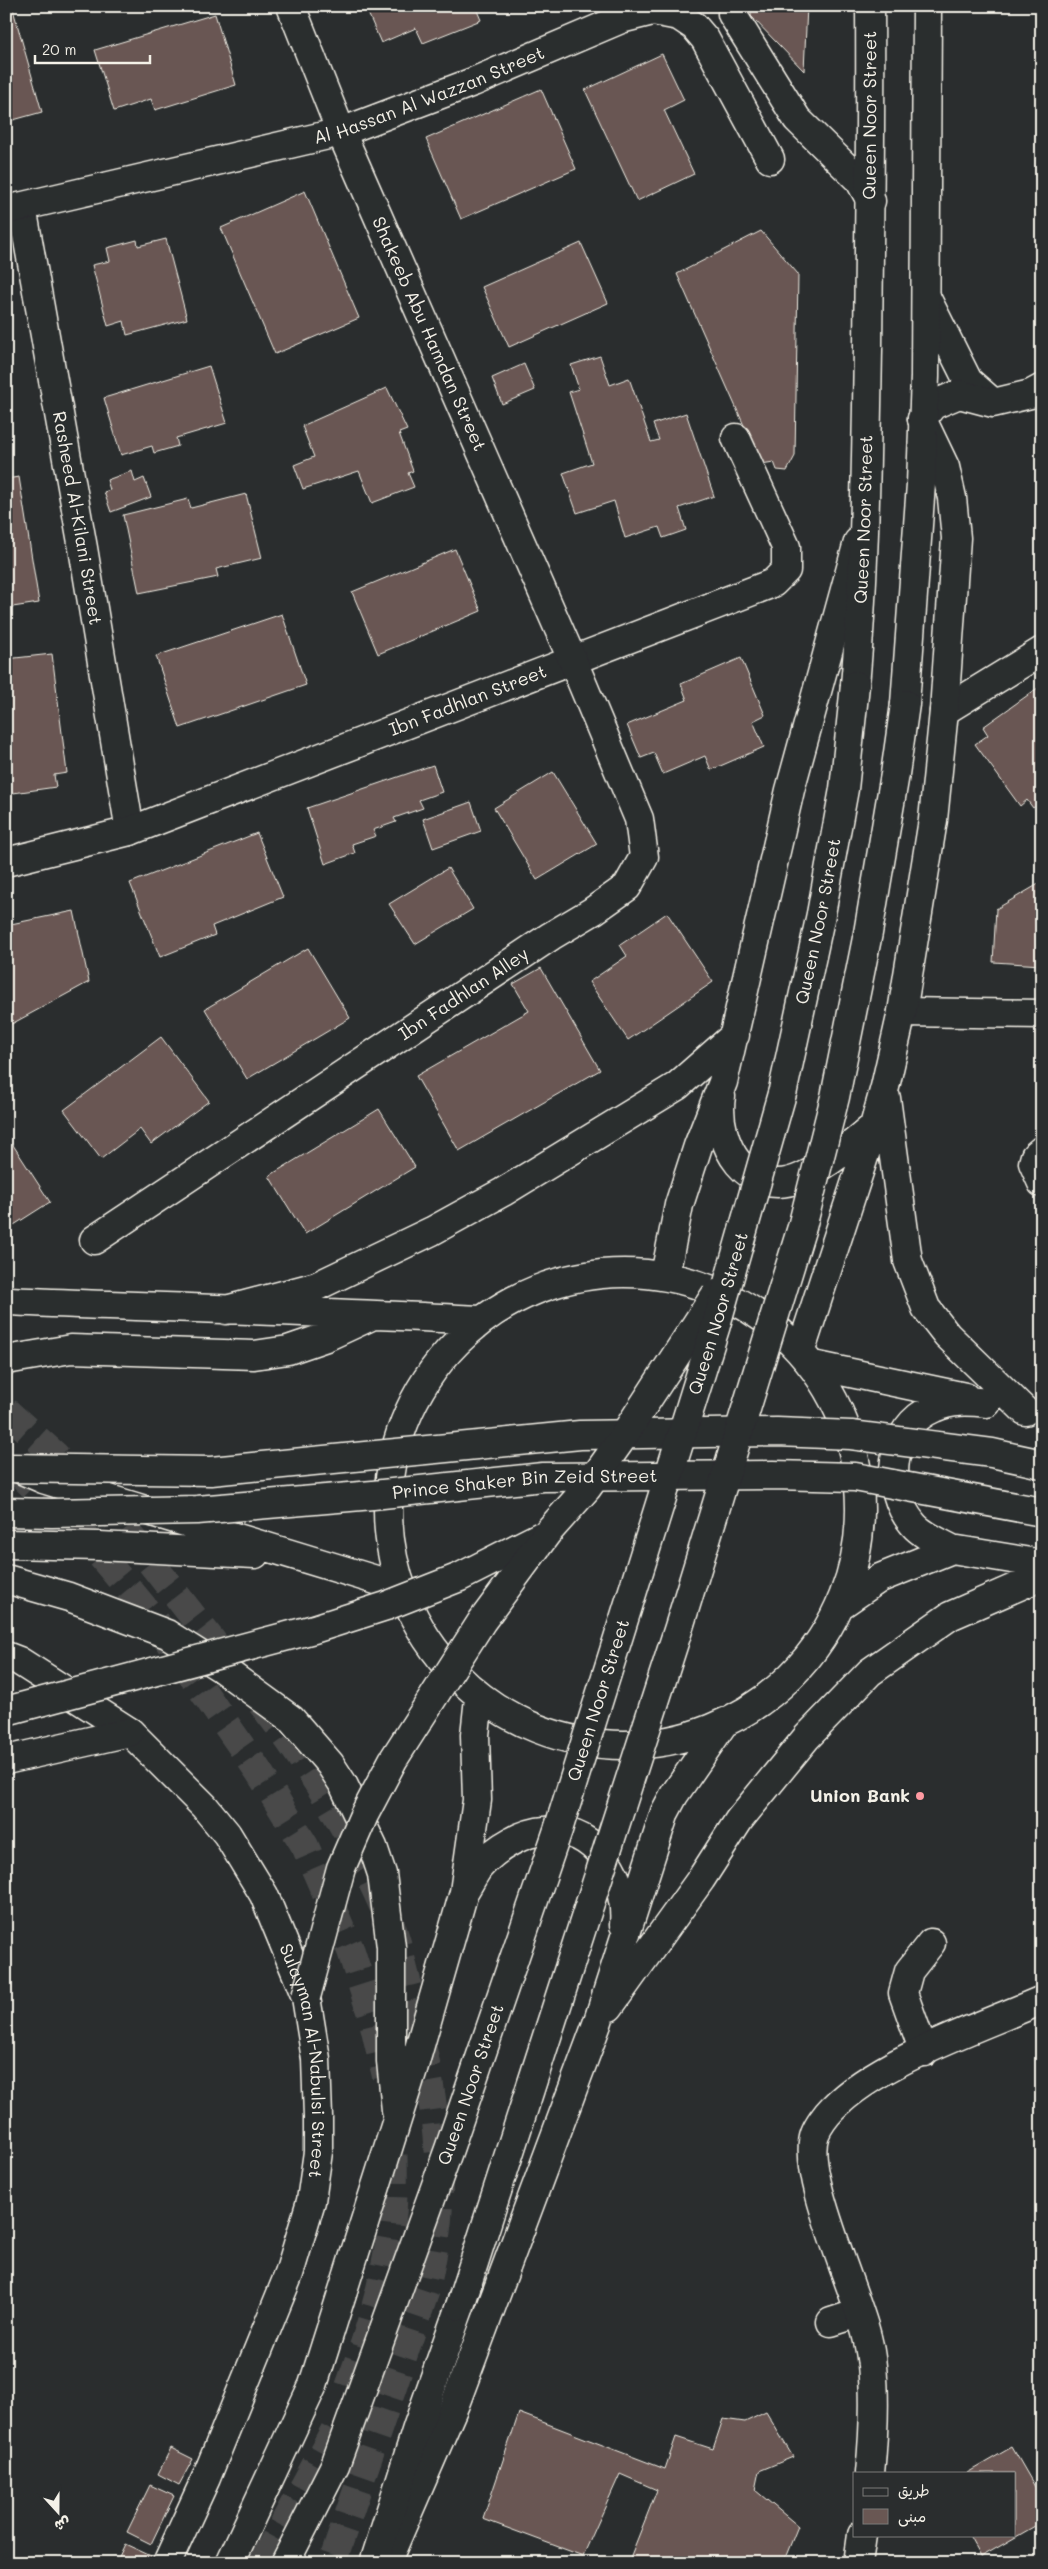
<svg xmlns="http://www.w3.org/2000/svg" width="1048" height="2569" viewBox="0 0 1048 2569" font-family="Mali,'Playpen Sans Arabic',sans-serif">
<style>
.building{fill:#695753;stroke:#f4f1e8}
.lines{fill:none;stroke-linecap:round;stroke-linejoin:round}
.major-tunnel{stroke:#484a4a;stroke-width:28;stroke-dasharray:28 14;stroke-linecap:butt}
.minor-casing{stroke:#f4f1e8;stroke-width:31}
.major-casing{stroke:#f4f1e8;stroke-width:31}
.highway-casing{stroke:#f4f1e8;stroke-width:31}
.minor{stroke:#2a2d2e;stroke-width:28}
.major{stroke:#2a2d2e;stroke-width:28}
.highway{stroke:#2a2d2e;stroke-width:28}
.major-bridge-casing{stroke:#f4f1e8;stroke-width:31;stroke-linecap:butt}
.highway-bridge-casing{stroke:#f4f1e8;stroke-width:31;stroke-linecap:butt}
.major-bridge{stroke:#2a2d2e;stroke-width:28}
.highway-bridge{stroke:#2a2d2e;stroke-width:28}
.poi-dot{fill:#ff9aa2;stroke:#2a2d2e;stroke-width:2}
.labels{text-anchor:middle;stroke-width:4;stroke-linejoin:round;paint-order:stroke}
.street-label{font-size:18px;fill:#f4f1e8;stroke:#2a2d2e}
.poi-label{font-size:18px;font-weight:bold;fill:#f4f1e8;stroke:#2a2d2e;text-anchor:end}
</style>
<rect width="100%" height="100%" fill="#2a2d2e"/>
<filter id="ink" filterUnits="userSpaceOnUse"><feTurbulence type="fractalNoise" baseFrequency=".02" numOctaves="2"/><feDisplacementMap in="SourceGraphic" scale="10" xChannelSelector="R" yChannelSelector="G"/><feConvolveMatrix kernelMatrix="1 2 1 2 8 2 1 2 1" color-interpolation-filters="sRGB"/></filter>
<g filter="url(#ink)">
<!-- building -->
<path class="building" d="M 6,6 L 12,6 L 42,112 L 6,122 Z
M 365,6 L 475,6 L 481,20 L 423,43 L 416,28 L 381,43 Z
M 751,6 L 807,6 L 804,71 L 751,16 Z
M 215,14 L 236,85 L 155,110 L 151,99 L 114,111 L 95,50 Z
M 662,54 L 684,100 L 664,110 L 694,174 L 637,201 L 585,90 Z
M 541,89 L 576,169 L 461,219 L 426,139 Z
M 305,191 L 359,318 L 275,354 L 221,228 Z
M 761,231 L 798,274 L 795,456 L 787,471 L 777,470 L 774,462 L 761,464 L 677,274 Z
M 166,239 L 187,319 L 127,335 L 124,321 L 108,326 L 92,265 L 110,261 L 107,248 L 137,240 L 138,246 Z
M 581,243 L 608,303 L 509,347 L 482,287 Z
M 600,356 L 610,385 L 629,378 L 651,442 L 659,440 L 653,424 L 686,413 L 714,496 L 679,508 L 686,530 L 663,538 L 659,527 L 625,538 L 614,501 L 577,513 L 563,473 L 592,463 L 569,392 L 579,389 L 571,365 Z
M 524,364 L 535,390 L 502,404 L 492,378 Z
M 209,366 L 227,423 L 176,438 L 178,446 L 154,453 L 152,446 L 121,455 L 104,398 Z
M 387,388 L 407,430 L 399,433 L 413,471 L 408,473 L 414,487 L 372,503 L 359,471 L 303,489 L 294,465 L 314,457 L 302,426 Z
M 132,471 L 135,482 L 144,478 L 151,497 L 111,512 L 104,492 L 110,490 L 107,480 Z
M 19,477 L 39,603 L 6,608 L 6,479 Z
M 246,494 L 262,558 L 216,569 L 218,577 L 139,593 L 123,515 L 188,499 L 191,508 Z
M 455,549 L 481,611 L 378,654 L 352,592 Z
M 282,614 L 306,685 L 180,728 L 156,656 Z
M 52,654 L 67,773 L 54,775 L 56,787 L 6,794 L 6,659 Z
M 741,658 L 765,715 L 753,721 L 764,747 L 711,770 L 705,756 L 663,774 L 654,753 L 641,758 L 627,725 L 687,700 L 681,684 Z
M 1042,685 L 1042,802 L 1033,808 L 1027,800 L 1020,806 L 975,744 L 988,735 L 983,727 Z
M 433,765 L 442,792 L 419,800 L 423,808 L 394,818 L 396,822 L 373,830 L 376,836 L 352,844 L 355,853 L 325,864 L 307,808 Z
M 553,772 L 597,844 L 537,880 L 494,808 Z
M 471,802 L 481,831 L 433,848 L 423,819 Z
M 257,833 L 283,897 L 212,926 L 215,935 L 160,957 L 130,883 Z
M 448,868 L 473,909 L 415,944 L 389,904 Z
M 1042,882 L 1042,965 L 993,962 L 996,909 Z
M 74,911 L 89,982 L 6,1027 L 6,925 Z
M 667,913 L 713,982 L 628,1040 L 589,982 L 627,956 L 620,945 Z
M 308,948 L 350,1018 L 247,1079 L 205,1009 Z
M 541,968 L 600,1070 L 459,1151 L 416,1076 L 529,1011 L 513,984 Z
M 161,1037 L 209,1101 L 151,1144 L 140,1129 L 101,1159 L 64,1110 Z
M 379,1109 L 415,1167 L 305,1234 L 269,1176 Z
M 13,1145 L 50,1202 L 6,1230 L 6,1150 Z
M 766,2412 L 793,2457 L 759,2471 L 755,2490 L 798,2526 L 783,2563 L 628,2563 L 657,2490 L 620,2474 L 583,2556 L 483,2519 L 519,2413 L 665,2469 L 676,2437 L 713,2449 L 723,2419 L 745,2422 Z
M 1012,2447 L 1042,2499 L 1042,2522 L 981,2557 L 969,2535 L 1014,2535 L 1014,2473 L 967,2473 Z
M 171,2448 L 193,2459 L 179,2485 L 158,2474 Z
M 150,2485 L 174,2496 L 151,2544 L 127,2532 Z
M 125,2544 L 151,2556 L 148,2563 L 116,2563 Z"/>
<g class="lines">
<!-- major-tunnel -->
<path class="major-tunnel" d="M 6,1411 L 55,1455 L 119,1522 L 236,1671
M 13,1467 L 86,1538 L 151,1616 L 259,1772 L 305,1846 L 351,1951 L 372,2017 L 386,2076
M 261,1703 C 313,1769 356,1842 389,1920 C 398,1940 402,1964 408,1985 C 426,2054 440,2126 439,2197 C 439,2228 432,2260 426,2290 L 332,2563
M 349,2387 C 366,2340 382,2292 389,2242 C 395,2208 394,2173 393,2138
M 262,2563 L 334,2431"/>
<!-- minor casing -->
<g class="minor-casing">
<g id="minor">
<path d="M 732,14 L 797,119 L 860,181 L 871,201"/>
<path id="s1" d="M 22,207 L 83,548 L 130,831"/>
<path id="s2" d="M 6,210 L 341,132 L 473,82 L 621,19 L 653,11 L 679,16 L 694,26 L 705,39 L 770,159"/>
<path d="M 926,297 L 968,381 L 992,402"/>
<path d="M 922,419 L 933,405 L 959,394 L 993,403 L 1031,394 L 1042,388"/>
<path d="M 944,711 L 1042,651"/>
<path id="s3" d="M 6,862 L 130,831 L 773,583 L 786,570 L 786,547 L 736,438"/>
<path d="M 902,1012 L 1042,1014"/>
<path d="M 1042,1150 L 1035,1156 L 1033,1163 L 1042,1183"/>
<path id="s4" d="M 94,1240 L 551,936 L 593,911 L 627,887 L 644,857 L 639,819 L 572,659 L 341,132 L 291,6"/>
<path id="s5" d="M 6,1656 L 19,1661 L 130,1732 L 204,1806 L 227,1834 L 264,1895 L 306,1997 L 316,2059 L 318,2117 L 318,2152 L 311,2201 L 289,2274 L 206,2478 L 167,2563"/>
<path d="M 6,1760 L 130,1732"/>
<path d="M 924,2052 L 903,1993 L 909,1971 L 931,1943"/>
<path d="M 831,2322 L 859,2313"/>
<path d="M 870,2473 C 874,2433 877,2376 867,2337 C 857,2293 800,2172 815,2134 C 818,2126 826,2115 832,2109 C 878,2061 980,2027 1042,2000"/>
<path d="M 858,2563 L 862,2535"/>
</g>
</g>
<!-- major casing -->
<g class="major-casing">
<path id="major" d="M 721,1096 C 714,1143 748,1202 802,1177 C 829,1164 852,1145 874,1126
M 886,1098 L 908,1261 L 926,1308 L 947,1335 L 1025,1411
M388 1509a236 236 0 1 1 472 0a236 236 0 1 1-472 0Z
M 665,1275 L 679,1205 L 698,1146 L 723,1082 L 790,790 L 858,542
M 6,1301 C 164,1308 322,1311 480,1320
M 226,1310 L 317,1286 L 432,1231 L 503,1192 L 677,1086 L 735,1035
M 801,1350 L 874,1126 L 885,1087 L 902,1012 L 933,820 L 944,711 L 956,538 L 952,498 L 945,467 L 922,419
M 6,1360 L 71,1349 L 254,1355 L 288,1350 L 326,1337 L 369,1317
M 813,1365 L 965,1397
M 22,1470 L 43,1479 L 399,1587
M 6,1544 L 99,1546 L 255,1554
M 952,1549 C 939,1542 922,1535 913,1524 C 883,1489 888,1427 934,1408 C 952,1400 968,1401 987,1403
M 6,1579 L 69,1597 L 167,1634 L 221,1668 L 291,1719 L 330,1764 L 343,1784 L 373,1847 L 382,1874 L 391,1947 L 391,2061 L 396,2110
M 842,1604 L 880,1578 L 952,1549 L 1042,1564
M 465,1890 C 470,1882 474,1874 479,1867 C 517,1825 578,1812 610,1867 C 621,1887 626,1902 624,1925
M 609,2007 L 701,1879 L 739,1820 L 807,1737 L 870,1672 L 950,1616 L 1042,1576
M 230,2563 L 313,2385 L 414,2066 L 464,1892 L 477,1800 L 475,1735 L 479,1698
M 386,2563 L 455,2404 L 597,2024 L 665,1812 L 674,1795 L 723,1724"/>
</g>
<!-- highway casing -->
<g class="highway-casing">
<g id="highway">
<path id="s6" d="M 855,685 C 865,573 866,461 868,349 C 869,235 871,121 870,6"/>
<path d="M 905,704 L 921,484 L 925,376 L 927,6"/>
<path d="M 374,2563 L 417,2428 L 460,2306"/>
</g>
</g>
<!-- minor -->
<use href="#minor" class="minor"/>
<!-- major -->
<use href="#major" class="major"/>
<!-- highway -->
<use href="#highway" class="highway"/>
<!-- major-bridge casing -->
<g class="major-bridge-casing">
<g id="major-bridge">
<path d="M 6,1468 L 211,1471 L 580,1435 L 777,1432 L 851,1435 L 992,1453 L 1042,1464"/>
<path id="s7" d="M 6,1512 L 52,1513 L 197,1510 L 373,1495 L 543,1477 L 773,1475 L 855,1477 L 1042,1512"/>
</g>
</g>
<!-- highway-bridge casing -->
<g class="highway-bridge-casing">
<g id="highway-bridge">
<path d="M 6,1711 L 314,1629 L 386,1606 L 460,1577 L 541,1536"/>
<path d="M 306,1997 L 341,1868 L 364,1815 L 393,1760 L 482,1621 L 547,1533 L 587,1488 L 621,1440 L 716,1294"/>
<path d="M 460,2306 L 679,1627 L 802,1227 L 835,1097 L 868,933 L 895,774 L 905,704"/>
<path id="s8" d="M 285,2563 L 335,2465 L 449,2149 L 558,1830 L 716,1325 L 783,1090 L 821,914 L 844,789 L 855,685"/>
</g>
</g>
<!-- major-bridge -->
<use href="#major-bridge" class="major-bridge"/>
<!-- highway-bridge -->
<use href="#highway-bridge" class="highway-bridge"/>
</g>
</g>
<!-- markers -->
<circle class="poi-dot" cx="920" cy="1796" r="5"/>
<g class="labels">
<!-- street labels -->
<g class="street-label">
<text dy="6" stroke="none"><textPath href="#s2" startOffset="439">Al Hassan Al Wazzan Street</textPath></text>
<text dy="6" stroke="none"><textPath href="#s6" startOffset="570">Queen Noor Street</textPath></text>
<text transform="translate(429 334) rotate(66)" y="6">Shakeeb Abu Hamdan Street</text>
<text dy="6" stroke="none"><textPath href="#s1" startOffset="316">Rasheed Al-Kilani Street</textPath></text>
<text dy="6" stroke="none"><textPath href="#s6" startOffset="166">Queen Noor Street</textPath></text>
<text dy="6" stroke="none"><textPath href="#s3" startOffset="490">Ibn Fadhlan Street</textPath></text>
<text dy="6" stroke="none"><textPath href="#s8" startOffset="1729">Queen Noor Street</textPath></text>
<text dy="6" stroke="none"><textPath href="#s4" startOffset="444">Ibn Fadhlan Alley</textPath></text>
<text dy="6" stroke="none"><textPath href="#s8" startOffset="1324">Queen Noor Street</textPath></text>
<text dy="6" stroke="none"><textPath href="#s7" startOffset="520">Prince Shaker Bin Zeid Street</textPath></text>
<text dy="6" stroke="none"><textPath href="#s8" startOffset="919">Queen Noor Street</textPath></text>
<text dy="6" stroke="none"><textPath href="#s5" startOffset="531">Sulayman Al-Nabulsi Street</textPath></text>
<text dy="6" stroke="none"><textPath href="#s8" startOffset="514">Queen Noor Street</textPath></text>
</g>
<!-- poi labels -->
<g class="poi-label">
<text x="910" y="1802">Union Bank</text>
</g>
</g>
<!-- margin -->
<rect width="1048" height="2569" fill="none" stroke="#2a2d2e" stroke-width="25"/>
<rect x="12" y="12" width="1023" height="2544" fill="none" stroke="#f4f1e8" stroke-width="2" filter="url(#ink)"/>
<!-- legend -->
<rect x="853" y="2472" width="162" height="65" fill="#2a2d2e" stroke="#7b7b78"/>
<rect x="863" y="2488" width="25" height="8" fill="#2a2d2e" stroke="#7b7b78"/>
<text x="898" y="2496" font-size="15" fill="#f4f1e8">طريق</text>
<rect x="863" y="2509" width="25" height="15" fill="#695753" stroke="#7b7b78"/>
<text x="898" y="2522" font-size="15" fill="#f4f1e8">مبنى</text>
<!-- north arrow -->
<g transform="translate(58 2512) rotate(159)" stroke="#2a2d2e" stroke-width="4" paint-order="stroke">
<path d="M0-4L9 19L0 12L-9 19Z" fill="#f4f1e8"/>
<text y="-8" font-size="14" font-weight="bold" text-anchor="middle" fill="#f4f1e8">ش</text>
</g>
<!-- scale -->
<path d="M35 55v8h115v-8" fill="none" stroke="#f4f1e8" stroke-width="2.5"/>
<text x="42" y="55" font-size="15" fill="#f4f1e8" stroke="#2a2d2e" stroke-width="4" paint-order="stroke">20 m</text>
</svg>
